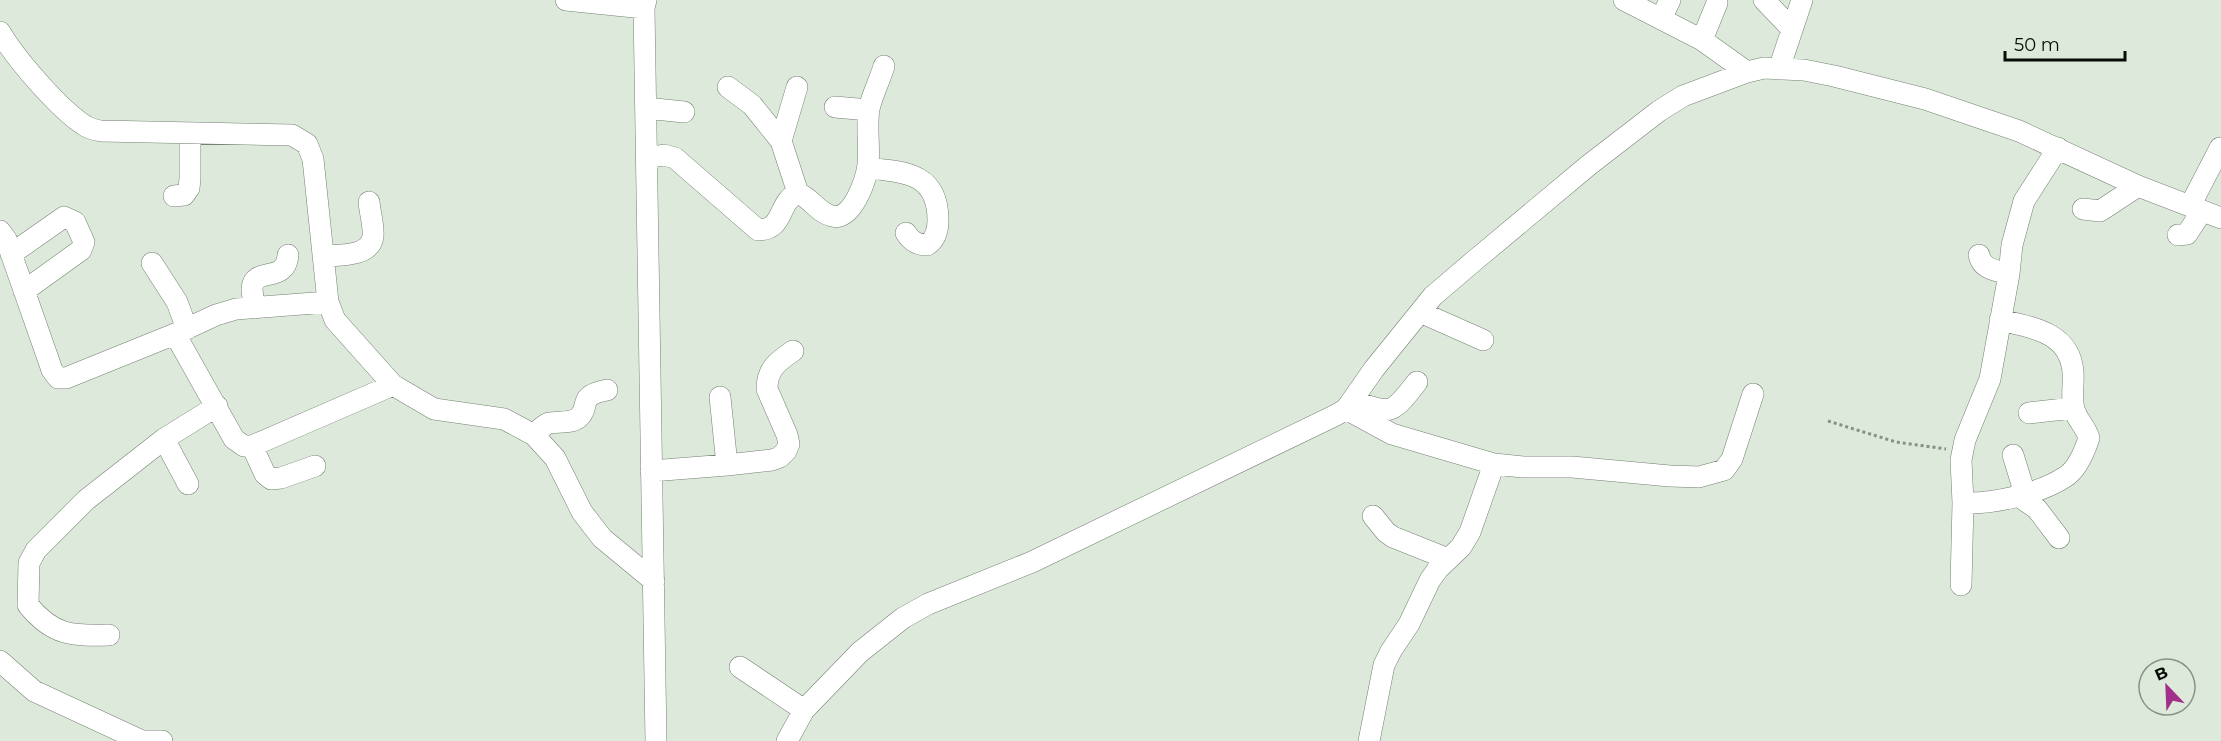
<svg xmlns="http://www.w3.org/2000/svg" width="2221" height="741" viewBox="0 0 2221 741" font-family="Montserrat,sans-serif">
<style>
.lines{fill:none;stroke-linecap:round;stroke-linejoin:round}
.minor-casing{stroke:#758173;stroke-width:22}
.path{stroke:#879085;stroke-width:3;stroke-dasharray:3 3;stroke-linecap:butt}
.minor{stroke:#fff;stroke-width:21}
</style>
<rect width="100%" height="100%" fill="#ddeadb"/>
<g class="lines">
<!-- minor casing -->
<g class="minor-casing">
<path id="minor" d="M 566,0 L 644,8
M 646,0 L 644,8 L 656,741
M 1624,0 L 1702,40 L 1747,72
M 1764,0 L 1791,28
M 1661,19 L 1670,0
M 0,32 C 15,58 59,109 84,125 C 89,129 95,130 101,131 L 292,135 L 307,144 L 313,159 L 328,302 L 335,320 L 393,385 L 434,409 L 504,419 L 534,435 L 555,458 L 582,512 L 602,538 L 654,581
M 1702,40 L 1717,3
M 1779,69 L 1802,0
M 728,87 L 752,105 L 781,141 L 798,193
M 835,107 L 869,110
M 646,108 L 684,112
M 781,141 L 797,87
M 647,158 L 664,155 L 675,158 L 758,230 C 785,230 777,202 798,193 C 811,198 818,213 832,216 C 852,222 866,180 868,165 C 870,147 866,127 869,109 C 872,95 880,80 884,66
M 868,168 C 905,172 938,173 938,220 C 938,230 935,240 927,245 C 917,245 911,241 906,233
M 174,196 L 184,195 L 189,188 L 190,179 L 190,133
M 2190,206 L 2220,148
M 2083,209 L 2100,211 L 2138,186
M 0,231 L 6,239 L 52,370 L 58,378 L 66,378 L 175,334 L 216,315 L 236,309 L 328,302
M 2178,235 L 2187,234 L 2202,211
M 11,254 L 64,217 L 75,222 L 84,242 L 81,250 L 24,291
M 1979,255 C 1982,270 1996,270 2009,274
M 323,256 C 339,255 371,257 373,236 C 374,226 370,213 369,202
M 152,263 L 177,302 L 187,329
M 255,308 C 254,302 252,294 252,288 C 254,266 286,284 288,255
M 1420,312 L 1483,340
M 175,334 L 234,439 L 244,446 L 252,446 L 393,385
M 720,397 L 727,465
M 1352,401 C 1392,413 1390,417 1417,382
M 1346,409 L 1392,434 L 1494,464 L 1523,467 L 1572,467 L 1670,476 L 1699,477 L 1724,470 L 1732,459 L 1753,394
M 2029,413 L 2073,408
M 534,435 C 538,431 543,425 549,423 C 558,421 570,424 578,418 C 592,407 575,396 607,390
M 164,439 L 188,484
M 252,446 L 265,474 L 271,479 L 281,478 L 315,466
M 2013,455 L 2025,494
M 651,471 L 727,465 L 772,460 L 780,457 L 786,451 L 789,444 L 787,435 L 767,389 C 767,369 777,362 793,351
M 2017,495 L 2037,509 L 2059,538
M 1963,503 C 1994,504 2039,494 2065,477 C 2077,470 2085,450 2089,438 C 2086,427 2077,420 2074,409 C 2071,398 2074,384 2073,372 C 2070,332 2031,327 2000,320
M 1373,516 L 1386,532 L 1393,537 L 1448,559
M 1961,585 L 1963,503 L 1961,460 L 1965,440 L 1990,379 L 2009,274 L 2012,245 L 2024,201 L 2058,148
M 109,635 C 73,636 53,636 28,605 L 29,563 L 36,550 L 86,500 L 164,439 L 217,406
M 0,661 L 34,691 L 142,741 L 162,741
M 740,667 L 804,710
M 787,741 L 804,710 L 860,652 L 903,618 L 928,604 L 1032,562 L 1336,415 L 1346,409 L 1374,369 L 1433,296 L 1474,261 L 1589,165 L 1659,111 L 1683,96 L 1747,72 L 1764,68 L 1804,70 L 1834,76 L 1925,99 L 2019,131 L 2138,186 L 2221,218
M 1369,741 L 1384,665 L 1391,651 L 1409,624 L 1430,580 L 1438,569 L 1461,547 L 1470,532 L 1494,464"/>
</g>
<!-- path -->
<path class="path" d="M 1828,421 L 1896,442 L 1946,449"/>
<!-- minor -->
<use href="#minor" class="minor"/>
</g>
<!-- north arrow -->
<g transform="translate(2167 687) rotate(337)"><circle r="28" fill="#ddeadb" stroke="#889287" stroke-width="1.5"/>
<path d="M0-4.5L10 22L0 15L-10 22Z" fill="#a22f89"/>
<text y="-9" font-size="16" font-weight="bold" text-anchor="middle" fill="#090d08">B</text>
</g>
<!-- scale -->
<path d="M2005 51v9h120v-9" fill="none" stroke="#090d08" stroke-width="3"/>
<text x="2014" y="51" font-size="18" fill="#090d08" stroke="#ddeadb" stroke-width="4.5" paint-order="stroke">50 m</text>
</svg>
